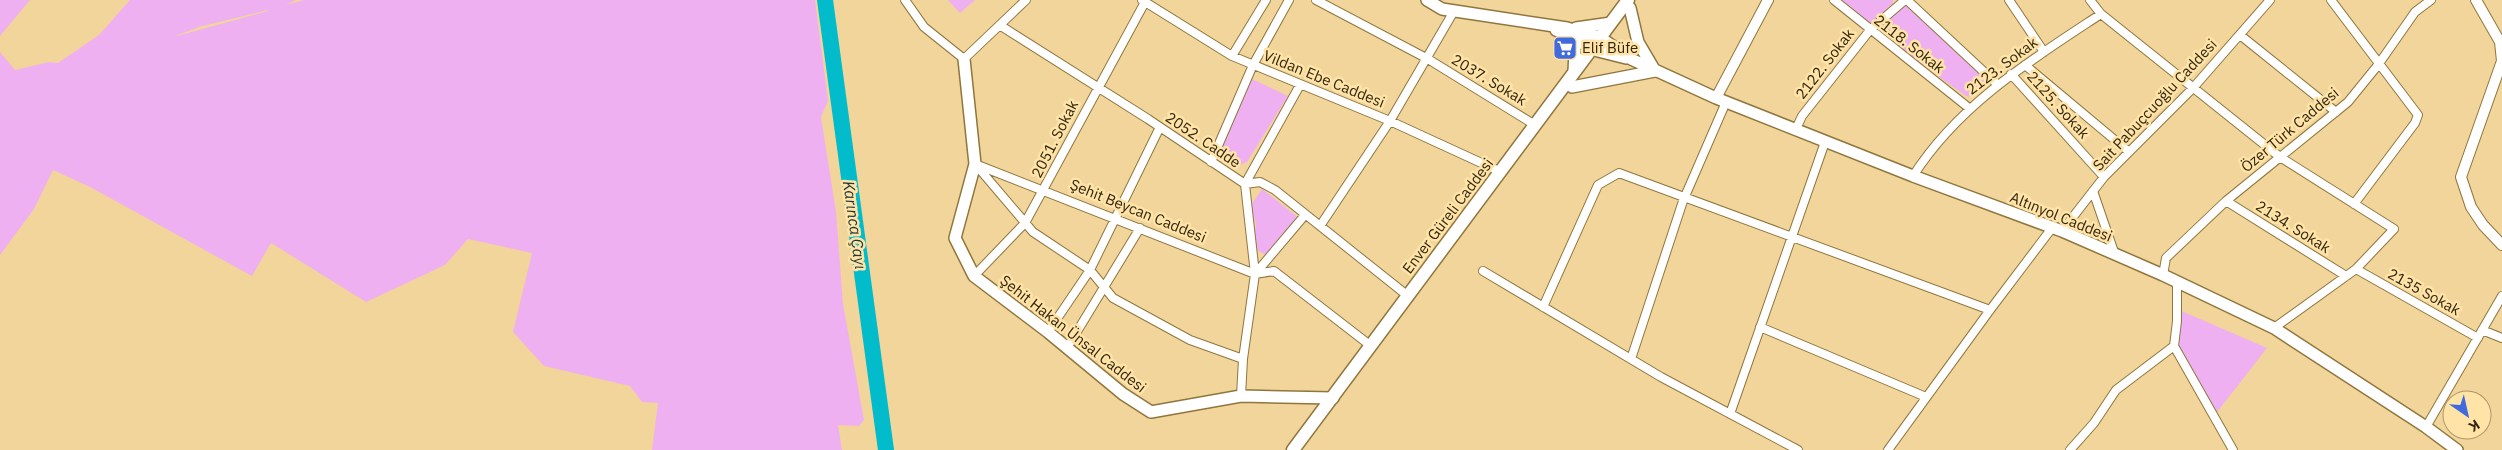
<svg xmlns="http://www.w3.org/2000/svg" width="2502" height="450" viewBox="0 0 2502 450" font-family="'IBM Plex Sans',sans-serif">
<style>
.green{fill:#efb0f1;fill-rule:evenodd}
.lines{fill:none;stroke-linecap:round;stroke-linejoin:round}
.river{stroke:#02bccc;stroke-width:16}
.minor-casing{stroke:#90763d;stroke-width:10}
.tertiary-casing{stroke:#90763d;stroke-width:12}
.secondary-casing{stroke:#90763d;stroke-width:14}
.primary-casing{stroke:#90763d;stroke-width:15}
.minor{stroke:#fff;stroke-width:8}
.tertiary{stroke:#fff;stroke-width:10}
.secondary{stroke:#fff;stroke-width:11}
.primary{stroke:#fff;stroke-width:12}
.labels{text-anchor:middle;stroke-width:5;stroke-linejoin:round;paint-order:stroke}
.street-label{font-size:15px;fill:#31260e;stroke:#ffe3a7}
.poi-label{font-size:15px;fill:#31260e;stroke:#ffe3a7;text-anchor:start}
.water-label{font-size:16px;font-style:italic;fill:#1f383a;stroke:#ffe3a7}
</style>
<rect width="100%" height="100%" fill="#f1d59a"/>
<!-- green -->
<path class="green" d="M 0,0 L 30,0 L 0,36 Z
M 130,0 L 296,0 L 286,5 L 304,0 L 815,0 L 828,101 L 821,117 L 836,212 L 843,304 L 864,420 L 859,426 L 838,425 L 842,450 L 652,450 L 658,403 L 642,402 L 630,386 L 544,366 L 513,332 L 532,253 L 468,239 L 445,265 L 366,302 L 271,243 L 252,276 L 90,187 L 53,170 L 34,209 L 0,255 L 0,52 L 15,70 L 49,62 L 58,63 L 99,35 ZM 268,10 L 268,11 L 173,37 L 199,27 Z
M 948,0 L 975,0 L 960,13 Z
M 1839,0 L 1893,0 L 1893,3 L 1870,24 Z
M 1903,5 L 1908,7 L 1984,78 L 1985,84 L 1972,97 L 1966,96 L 1879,34 L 1877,29 Z
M 1250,78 L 1288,96 L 1247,162 L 1239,166 L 1219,156 L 1218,153 Z
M 1262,189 L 1299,218 L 1267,256 L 1252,247 L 1256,225 L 1251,205 Z
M 2177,309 L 2267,348 L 2214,416 L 2174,346 Z"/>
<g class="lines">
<!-- river -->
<path class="river" d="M 825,0 L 886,450"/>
<!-- minor casing -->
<g class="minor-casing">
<path id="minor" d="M 905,0 L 924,27 L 964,59 L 1026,0
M 1142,0 L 1232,56 L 1390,121 L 1501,172
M 1316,0 L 1428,59 L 1535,125
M 1834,0 L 1969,108
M 1907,0 L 1997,84
M 2009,0 L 2044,52
M 2090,0 L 2101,14 L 2280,157 L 2394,229 L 2356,269 L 2274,328
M 2331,0 L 2418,115 L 2415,123 L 2354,204
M 1001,26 L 1148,119 L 1245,184 L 1260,182 L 1275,190 L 1408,296
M 2240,35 L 2336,112
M 1232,56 L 1266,0
M 2025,65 L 2128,151
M 2011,74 L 2104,177
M 1796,129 L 1802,116 L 1870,30 L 1905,0
M 1211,162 L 1253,65 L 1289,0
M 975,164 L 1255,274 L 1274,271 L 1371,346
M 976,165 L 1033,232 L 1090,270 L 1113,298 L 1190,340 L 1243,359
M 1913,176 C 1959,104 2031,60 2101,14
M 2093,191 L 2115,255
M 2226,201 L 2346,276
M 1320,226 L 1390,121 L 1454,11
M 2062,231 L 2104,177 L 2193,88 L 2270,0
M 2356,269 L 2478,338
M 1483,271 L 1661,377 L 1798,450
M 1255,274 L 1305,215
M 2163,275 L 2166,258 L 2226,201 L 2348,102 L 2378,65 L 2415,12 L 2431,0
M 974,276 L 1025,223 L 1145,2
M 1543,307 L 1598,185 L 1619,173 L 1990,310
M 1760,327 L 1926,397
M 2482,330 L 2502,338
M 1048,332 L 1090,270 L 1160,127
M 2174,346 L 2233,450
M 1067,348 L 1140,228
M 1631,359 L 1683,201 L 1726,102
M 1241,396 L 1243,359 L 1255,274 L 1245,184 L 1300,85
M 1730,414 L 1825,142
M 2426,427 L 2502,296
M 1888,450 L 1990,310 L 2052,228
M 2070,450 L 2094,423 L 2116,390 L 2174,346 L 2177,321 L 2177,282"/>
</g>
<!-- tertiary casing -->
<g class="tertiary-casing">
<path id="tertiary" d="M 2476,0 L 2500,42 L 2502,61 L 2461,177 L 2471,207 L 2483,225 L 2502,245
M 1716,98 L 1768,0"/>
</g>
<!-- secondary casing -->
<g class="secondary-casing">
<path id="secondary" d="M 1427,0 L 1442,9 L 1567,28 L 1601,38 L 1631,59 L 1716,98 L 1913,176 L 2062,231 L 2163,275 L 2274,328 L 2426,427 L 2457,450
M 1576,28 L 1611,23
M 1556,30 L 1598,51 L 1626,58
M 1567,37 L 1575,50 L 1574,72
M 964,59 L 975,164 L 955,238 L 974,276 L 1048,332 L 1123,394 L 1151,412 L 1241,396 L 1333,398
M 1572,87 L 1655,71 L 1638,42 L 1630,8"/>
</g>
<!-- primary casing -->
<g class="primary-casing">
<path id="primary" d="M 1293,450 L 1628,0"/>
</g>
<!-- minor -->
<use href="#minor" class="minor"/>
<!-- tertiary -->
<use href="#tertiary" class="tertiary"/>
<!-- secondary -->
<use href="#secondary" class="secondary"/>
<!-- primary -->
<use href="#primary" class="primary"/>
</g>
<!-- icons -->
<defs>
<g id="supermarket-square" transform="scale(1.25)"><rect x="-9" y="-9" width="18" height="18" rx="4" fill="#416bdc" stroke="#ffe3a7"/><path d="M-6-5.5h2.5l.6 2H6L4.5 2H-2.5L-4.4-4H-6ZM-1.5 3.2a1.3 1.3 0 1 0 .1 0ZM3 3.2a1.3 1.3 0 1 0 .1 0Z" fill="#fff"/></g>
</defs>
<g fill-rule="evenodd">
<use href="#supermarket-square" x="1565" y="48"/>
</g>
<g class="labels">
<!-- street labels -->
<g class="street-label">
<text transform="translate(1909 44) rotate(38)" y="5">2118. Sokak</text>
<text transform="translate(1825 64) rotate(-52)" y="5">2122. Sokak</text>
<text transform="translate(2002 66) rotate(-37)" y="5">2123. Sokak</text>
<text transform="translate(1324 79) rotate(22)" y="5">Vildan Ebe Caddesi</text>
<text transform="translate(1489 80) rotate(31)" y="5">2037. Sokak</text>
<text transform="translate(2058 105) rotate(48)" y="5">2125. Sokak</text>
<text transform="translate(2155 105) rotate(-47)" y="5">Sait Pabuçcuoğlu Caddesi</text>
<text transform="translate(2290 130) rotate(-40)" y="5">Özer Türk Caddesi</text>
<text transform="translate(1055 139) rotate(-63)" y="5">2051. Sokak</text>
<text transform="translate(1203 140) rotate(34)" y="5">2052. Cadde</text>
<text transform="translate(1138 211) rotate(22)" y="5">Şehit Beycan Caddesi</text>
<text transform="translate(1448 216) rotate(-53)" y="5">Enver Güreli Caddesi</text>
<text transform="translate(2061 217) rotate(22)" y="5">Altınyol Caddesi</text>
<text transform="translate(2293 227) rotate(32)" y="5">2134. Sokak</text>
<text transform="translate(2424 292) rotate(29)" y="5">2135 Sokak</text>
<text transform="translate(1073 334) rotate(38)" y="5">Şehit Hakan Ünsal Caddesi</text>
</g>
<!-- poi labels -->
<g class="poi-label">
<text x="1582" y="53">Elif Büfe</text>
</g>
<!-- water labels -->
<g class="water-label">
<text transform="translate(855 225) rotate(82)" y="6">Karınca Çayı</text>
</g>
</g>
<!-- north arrow -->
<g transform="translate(2467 415) rotate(146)"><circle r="24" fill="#ffe3a7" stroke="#ad976a"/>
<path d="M0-4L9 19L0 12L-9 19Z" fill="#416bdc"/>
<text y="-8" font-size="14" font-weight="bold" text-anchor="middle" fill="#31260e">K</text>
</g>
</svg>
